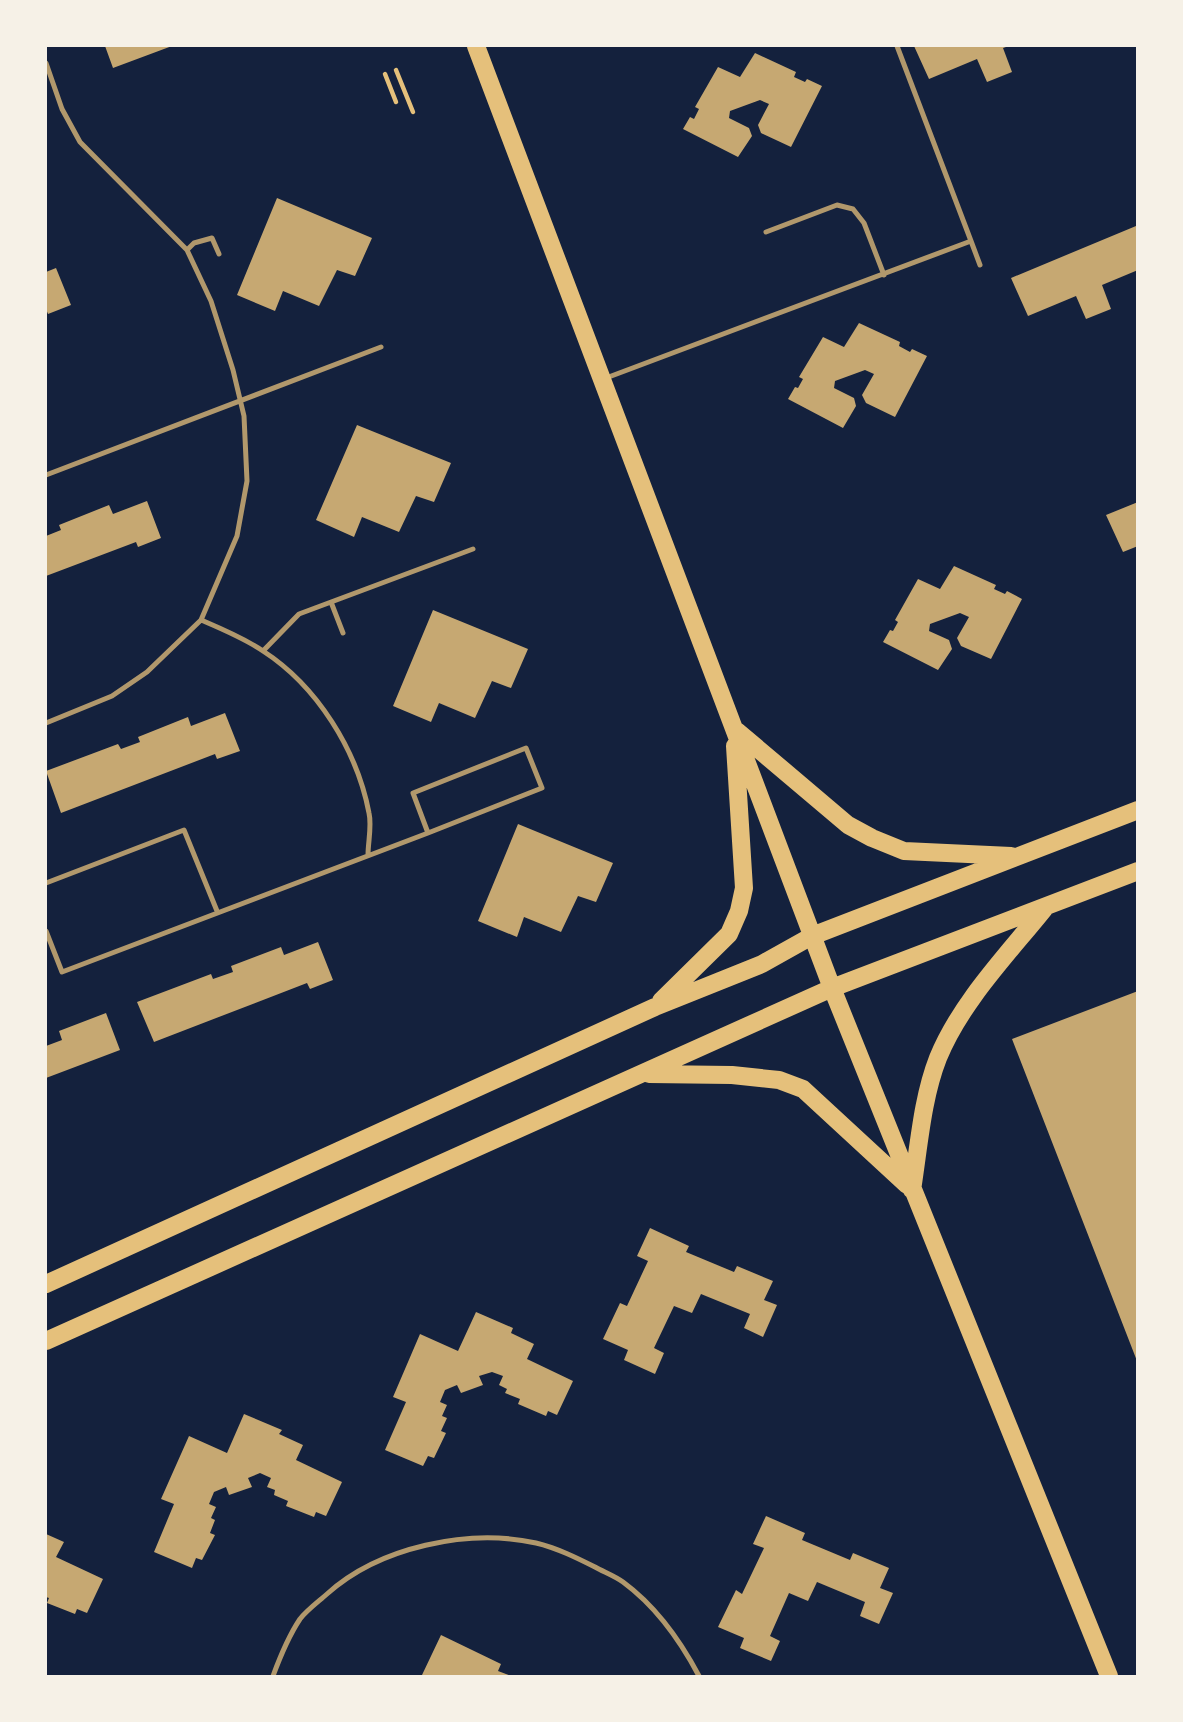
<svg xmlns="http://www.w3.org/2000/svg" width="1183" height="1722" viewBox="0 0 1183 1722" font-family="Montserrat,sans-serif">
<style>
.building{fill:#c6a872}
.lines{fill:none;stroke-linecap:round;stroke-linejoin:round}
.path{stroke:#e5c07b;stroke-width:4.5}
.service{stroke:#b1986c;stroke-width:5}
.primary{stroke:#e5c07b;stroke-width:18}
</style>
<rect width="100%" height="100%" fill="#14213d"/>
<!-- building -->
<path class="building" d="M 105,46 L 172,46 L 113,68 Z
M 914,46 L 1009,46 L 1003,48 L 1012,72 L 987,82 L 977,59 L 929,79 Z
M 755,53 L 796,72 L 794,77 L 805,82 L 807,79 L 822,86 L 791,147 L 761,133 L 758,125 L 769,104 L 760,100 L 730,111 L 729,118 L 749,128 L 752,136 L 738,157 L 683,129 L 690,117 L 694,119 L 699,109 L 695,107 L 718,67 L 740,77 Z
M 277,198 L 372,238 L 355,276 L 337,270 L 319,306 L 283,291 L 275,311 L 237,295 Z
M 1136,226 L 1138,270 L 1102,285 L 1111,309 L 1086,319 L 1076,296 L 1028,316 L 1011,278 Z
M 56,268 L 71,305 L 48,314 L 46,309 L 46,272 Z
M 859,323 L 900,342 L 899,346 L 910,352 L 912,349 L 927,356 L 895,417 L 866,403 L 862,395 L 874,374 L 865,370 L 835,381 L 834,388 L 854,398 L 856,406 L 843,428 L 788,399 L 795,387 L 798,388 L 803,379 L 799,377 L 823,337 L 844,347 Z
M 357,425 L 451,463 L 434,502 L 416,496 L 399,532 L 362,517 L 354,537 L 316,520 Z
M 147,501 L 161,538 L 138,547 L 136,542 L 46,576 L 46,536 L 61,530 L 59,525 L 109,505 L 113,514 Z
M 1138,502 L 1138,546 L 1123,552 L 1106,515 Z
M 954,566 L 996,585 L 994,589 L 1005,594 L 1007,591 L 1022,599 L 991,659 L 961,646 L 957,638 L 969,617 L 960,613 L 930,624 L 929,631 L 949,640 L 952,649 L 938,670 L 883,642 L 890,630 L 893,631 L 898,622 L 895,620 L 918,579 L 940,589 Z
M 433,610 L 528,649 L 511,688 L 492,681 L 475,718 L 439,703 L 431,722 L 393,706 Z
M 225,713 L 240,751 L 217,759 L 215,754 L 61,813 L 46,771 L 118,744 L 121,749 L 140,742 L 138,737 L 188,717 L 191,726 Z
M 518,824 L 613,863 L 596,902 L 578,896 L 561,932 L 524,917 L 517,937 L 478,921 Z
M 318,942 L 333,980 L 310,989 L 307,983 L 154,1042 L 137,1002 L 211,974 L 213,979 L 233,972 L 231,966 L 281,947 L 284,955 Z
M 1138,991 L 1138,1361 L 1137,1361 L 1012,1039 Z
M 106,1013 L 120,1050 L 46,1078 L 46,1046 L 62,1040 L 59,1031 Z
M 650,1228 L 689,1246 L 686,1252 L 734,1272 L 737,1266 L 773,1281 L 764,1300 L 777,1305 L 763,1337 L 744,1328 L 750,1314 L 701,1294 L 692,1313 L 674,1306 L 654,1348 L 664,1353 L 655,1374 L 624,1360 L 628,1350 L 603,1339 L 620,1303 L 627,1306 L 648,1261 L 637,1256 Z
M 476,1312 L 513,1328 L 511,1333 L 534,1344 L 527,1359 L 573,1381 L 557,1415 L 548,1411 L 546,1416 L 518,1404 L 520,1399 L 505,1393 L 507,1389 L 499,1385 L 503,1376 L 492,1372 L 479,1376 L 483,1385 L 461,1393 L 457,1385 L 445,1390 L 440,1402 L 447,1405 L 442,1416 L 447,1418 L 441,1431 L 446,1433 L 434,1458 L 428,1456 L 423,1466 L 385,1450 L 406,1402 L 393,1397 L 420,1334 L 458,1351 Z
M 244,1414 L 282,1430 L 279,1434 L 303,1445 L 296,1460 L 342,1482 L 326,1516 L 316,1512 L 314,1517 L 286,1506 L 288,1501 L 274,1495 L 275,1490 L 267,1487 L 271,1478 L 260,1473 L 248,1478 L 252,1487 L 229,1495 L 226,1487 L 214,1492 L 209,1504 L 216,1507 L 211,1518 L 215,1520 L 210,1533 L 215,1535 L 202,1560 L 196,1558 L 192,1568 L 154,1552 L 174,1504 L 161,1499 L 189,1436 L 227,1453 Z
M 766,1516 L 805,1533 L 802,1540 L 850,1560 L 853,1553 L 889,1568 L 880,1588 L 893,1593 L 879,1624 L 860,1616 L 865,1602 L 817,1582 L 808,1601 L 789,1593 L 770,1636 L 780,1641 L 771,1661 L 740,1648 L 744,1638 L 718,1627 L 736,1590 L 742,1594 L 764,1548 L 753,1544 Z
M 46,1534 L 64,1542 L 56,1557 L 103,1579 L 87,1613 L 77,1609 L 75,1614 L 47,1603 L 49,1598 L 46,1597 Z
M 441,1635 L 501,1664 L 498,1671 L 511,1676 L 427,1676 L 422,1675 Z"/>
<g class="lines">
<!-- path -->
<path class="path" d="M 396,70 L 413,112
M 385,74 L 396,102"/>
<!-- service -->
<path class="service" d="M 46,63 L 62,109 L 80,142 L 187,250 L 211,301 L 233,370 L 244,416 L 247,481 L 237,536 L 201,620 L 147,672 L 112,696 L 46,723
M 766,232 L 837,205 L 853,209 L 864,223 L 884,275
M 971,241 L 980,265
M 187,250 L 194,243 L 212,238 L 219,254
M 606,378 L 971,241 L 897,46
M 46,475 L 381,347
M 331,602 L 343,633
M 201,620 C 222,629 244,638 263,651 C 317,686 357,750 369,813 C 372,826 368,842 368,855
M 263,651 L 299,614 L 473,549
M 46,883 L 184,830 L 217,911
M 46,931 L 62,972 L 428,833 L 542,788 L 526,748 L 413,793 L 428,833
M 273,1676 C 280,1657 288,1637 300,1619 C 307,1610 318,1602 327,1594 C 379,1547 468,1528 536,1543 C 557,1548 577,1558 595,1567 C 604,1572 615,1576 623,1582 C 657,1607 680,1640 699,1676"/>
<!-- primary -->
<path class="primary" d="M 476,46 L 832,988 L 1109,1676
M 737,731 L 848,825 L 872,838 L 904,851 L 1011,856
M 661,1001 L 729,934 L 739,911 L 744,888 L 735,746
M 649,1074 L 732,1075 L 779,1080 L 803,1089 L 907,1185
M 912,1190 C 919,1146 922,1099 938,1058 C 961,1002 1007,955 1044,909
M 46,1284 L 655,1007 L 762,964 L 812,936 L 1138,810
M 46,1341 L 832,988 L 1138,871"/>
</g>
<!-- border -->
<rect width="1183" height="1722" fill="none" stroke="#f6f1e7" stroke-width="94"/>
</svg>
